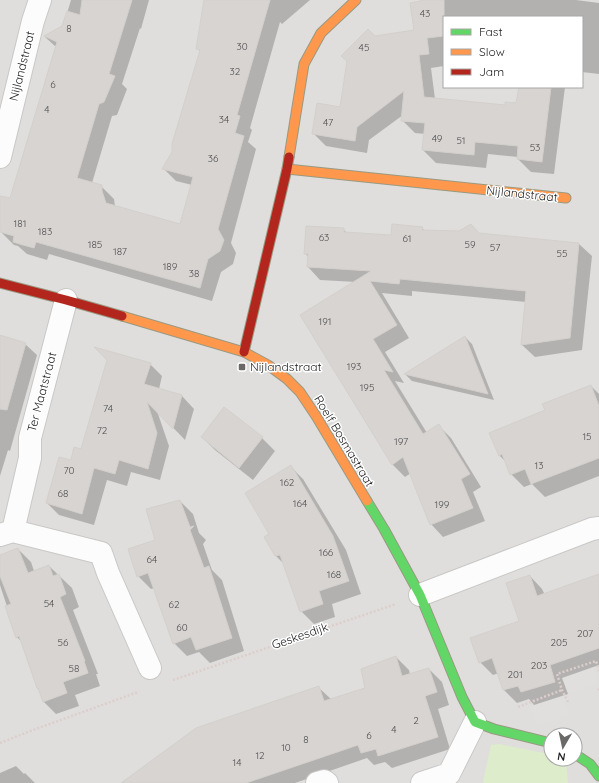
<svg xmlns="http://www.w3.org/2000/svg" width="599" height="783" viewBox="0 0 599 783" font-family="Quicksand,sans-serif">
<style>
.residential{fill:#dfdedc;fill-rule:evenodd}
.grass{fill:#ddeccb}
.parking{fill:#e0dfde}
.shadow{fill:#0003}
.building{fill:#d7d4d2;stroke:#d3d0cc}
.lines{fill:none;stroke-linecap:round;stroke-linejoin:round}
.street-casing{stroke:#c9c8c7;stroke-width:24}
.fast-casing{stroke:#999a82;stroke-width:11}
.slow-casing{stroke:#999a82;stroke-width:11}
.jam-casing{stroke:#999a82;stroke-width:11}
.path{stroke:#dccecd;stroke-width:2.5;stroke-dasharray:2 2;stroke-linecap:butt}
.street{stroke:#fdfcfc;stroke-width:22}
.fast{stroke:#63d668;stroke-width:9}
.slow{stroke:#ff974d;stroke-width:9}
.jam{stroke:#b3261e;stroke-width:9}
.poi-dot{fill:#6a6968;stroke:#fff;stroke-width:1.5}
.labels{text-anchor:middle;stroke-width:3;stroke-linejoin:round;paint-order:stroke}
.number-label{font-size:10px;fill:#4f4e4e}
.street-label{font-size:12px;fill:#222;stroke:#fff}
.poi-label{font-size:12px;fill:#222;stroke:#fff;text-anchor:start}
</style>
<rect width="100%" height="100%" fill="#f0eeeb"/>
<!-- residential -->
<path class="residential" d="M 0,0 L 599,0 L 599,783 L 0,783 ZM 444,17 L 582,17 L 582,87 L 444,87 ZM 551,735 L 575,735 L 575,759 L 551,759 Z"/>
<!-- grass -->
<path class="grass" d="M 499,744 L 549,754 L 551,755 L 551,759 L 561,759 L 566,761 L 568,783 L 484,783 L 483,782 L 491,745 Z"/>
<!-- parking -->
<path class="parking" d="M 593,666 L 599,683 L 567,693 L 561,676 Z
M 562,696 L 569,715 L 537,726 L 530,707 Z"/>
<!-- shadow -->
<path class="shadow" d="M 71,0 L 149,0 L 141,29 L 140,28 L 122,84 L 127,89 L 117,115 L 112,116 L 92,183 L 101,186 L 114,199 L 115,207 L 181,226 L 192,185 L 176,181 L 164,169 L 173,153 L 201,52 L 197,48 L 205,0 L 310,0 L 282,24 L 280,22 L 250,128 L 252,130 L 248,142 L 256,149 L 231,243 L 236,253 L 233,264 L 221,272 L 212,301 L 49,254 L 47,260 L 27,254 L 18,246 L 14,245 L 1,232 L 56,47 L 45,37 L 63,27 Z
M 433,0 L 576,0 L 599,3 L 599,74 L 582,72 L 582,17 L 444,17 L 444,66 L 431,68 L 435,99 L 506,106 L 517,104 L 520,87 L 565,87 L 554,174 L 531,172 L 518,159 L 518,157 L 488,154 L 486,168 L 436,163 L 423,150 L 425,134 L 415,133 L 402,120 L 403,115 L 369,140 L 367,153 L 326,146 L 313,133 L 340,108 L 375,37 L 415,30 Z
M 422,228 L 425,231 L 479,234 L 579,244 L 592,256 L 582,350 L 535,357 L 522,345 L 526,302 L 412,291 L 412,296 L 382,293 L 409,338 L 385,352 L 404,383 L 395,381 L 427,433 L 439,426 L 451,438 L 481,487 L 473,492 L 485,521 L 443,537 L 431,524 L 411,473 L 405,477 L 392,464 L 356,282 L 320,280 L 308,267 L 308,257 L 305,253 L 343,229 L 348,234 L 392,236 Z
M 0,337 L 25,344 L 37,355 L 10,451 L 8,450 L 0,476 Z
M 465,337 L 472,344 L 494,400 L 412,381 L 406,375 Z
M 150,364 L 162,376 L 159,389 L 182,396 L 194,409 L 185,440 L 157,411 L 169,446 L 160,480 L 131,472 L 127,486 L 107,480 L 94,525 L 59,515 L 47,503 L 71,462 L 82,451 Z
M 591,386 L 599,394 L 599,476 L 545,497 L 532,484 L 524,487 L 511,474 L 506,462 L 499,455 Z
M 202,437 L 262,438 L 275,451 L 253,480 L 215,450 Z
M 290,466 L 303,479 L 346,550 L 361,594 L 332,604 L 335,617 L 314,624 L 301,611 L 285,565 L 276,556 L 271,534 Z
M 180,501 L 193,514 L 199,533 L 206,540 L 203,544 L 212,570 L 222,580 L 244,651 L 210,663 L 199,652 L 187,656 L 174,643 L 155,588 L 151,589 L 138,576 L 156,540 Z
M 18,549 L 31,562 L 34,571 L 49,566 L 72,588 L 79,607 L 73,610 L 98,674 L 96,674 L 100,686 L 75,695 L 79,706 L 56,714 L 43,701 L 39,690 L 37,688 L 22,642 L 17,637 L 0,585 L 0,556 Z
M 530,576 L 542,589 L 545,595 L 599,576 L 599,665 L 562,678 L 568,694 L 534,705 L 529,699 L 517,703 L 504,690 L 499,673 L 493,675 L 480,662 L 521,622 Z
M 396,657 L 409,670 L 410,675 L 429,669 L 442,682 L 449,705 L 438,709 L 450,749 L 392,768 L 385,762 L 374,765 L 367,758 L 295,783 L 123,783 L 318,687 L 332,700 L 367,689 Z
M 16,766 L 24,774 L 25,773 L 35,783 L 0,783 L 0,773 Z"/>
<!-- building -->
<path class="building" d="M 82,0 L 132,0 L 109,74 L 115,76 L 104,102 L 99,104 L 77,178 L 102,185 L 102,191 L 106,203 L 180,224 L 193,177 L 162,169 L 172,152 L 172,144 L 200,50 L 196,49 L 204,0 L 270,0 L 237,115 L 240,116 L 235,133 L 244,136 L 218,229 L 224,240 L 220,251 L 208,259 L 200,288 L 36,242 L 34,248 L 23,245 L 13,242 L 14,236 L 0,232 L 0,196 L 10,198 L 57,42 L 44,36 L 62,26 L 67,11 L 80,15 Z
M 425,0 L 444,0 L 444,36 L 427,38 L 429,54 L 419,55 L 424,97 L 505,105 L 505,102 L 516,103 L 519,87 L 551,87 L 542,162 L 517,159 L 518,146 L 475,142 L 474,155 L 422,150 L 425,123 L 401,121 L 404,91 L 357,127 L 355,141 L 312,134 L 317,103 L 340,107 L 347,61 L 341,56 L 368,29 L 375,36 L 414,30 L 410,3 Z
M 392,224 L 423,227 L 422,230 L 459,231 L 471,224 L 479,233 L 579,243 L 570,338 L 521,345 L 526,291 L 400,279 L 399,284 L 370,281 L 397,325 L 373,339 L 393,372 L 384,370 L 423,434 L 439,424 L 470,474 L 461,479 L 473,508 L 430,525 L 403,457 L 392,465 L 300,315 L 371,271 L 307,267 L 308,254 L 304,254 L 306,226 L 344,228 L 344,232 L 391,235 Z
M 0,335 L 26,343 L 7,410 L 0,409 Z
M 465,336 L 488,394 L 404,374 Z
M 94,347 L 151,363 L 144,384 L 182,395 L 173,429 L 147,402 L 157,433 L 148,469 L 119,460 L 115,474 L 94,468 L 82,514 L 46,503 L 59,457 L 71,460 L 74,447 L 81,449 L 107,360 Z
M 591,385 L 599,406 L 599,458 L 531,484 L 525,469 L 510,475 L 502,454 L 499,456 L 489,433 L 545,410 L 542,404 Z
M 224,407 L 263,437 L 239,468 L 201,437 Z
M 291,465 L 333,536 L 349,581 L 319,591 L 323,604 L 300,612 L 280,555 L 275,556 L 264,537 L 269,534 L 245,493 Z
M 180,500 L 190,527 L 194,526 L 190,530 L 204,568 L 209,566 L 232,638 L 196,650 L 191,637 L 173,644 L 148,573 L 137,577 L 128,549 L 155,540 L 146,509 Z
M 18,548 L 28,573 L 49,565 L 53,576 L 59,574 L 66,594 L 60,597 L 85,661 L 84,661 L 88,673 L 63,682 L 67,693 L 43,702 L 38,688 L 37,688 L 19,636 L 16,638 L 10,621 L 5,606 L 11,604 L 0,576 L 0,555 Z
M 599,574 L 599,648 L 550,665 L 555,682 L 521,692 L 518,686 L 503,690 L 492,658 L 479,663 L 470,638 L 519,621 L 506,583 L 530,575 L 537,596 Z
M 396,656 L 402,676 L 429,668 L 437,692 L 425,696 L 438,737 L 378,756 L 376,749 L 361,753 L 358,745 L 246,783 L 121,783 L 196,728 L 319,686 L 324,701 L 365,688 L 361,669 Z"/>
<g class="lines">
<!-- street casing -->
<g class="street-casing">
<path id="street" d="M 0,157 L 33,21 L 40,0
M 13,531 L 30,458 L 30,438 L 66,300
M 0,535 L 13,531 L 101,553 L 108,573 L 150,668
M 420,595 L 592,529 L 599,528
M 317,783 L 324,781 L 327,783
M 422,783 L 449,774 L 475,722"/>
</g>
<!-- fast casing -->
<g class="fast-casing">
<path id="fast" d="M 367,501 L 384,529 L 420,595 L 462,697 L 475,722 L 494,729 L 551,743
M 575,754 L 590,764 L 599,776"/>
</g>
<!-- slow casing -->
<g class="slow-casing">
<path id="slow" d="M 289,157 L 304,64 L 321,33 L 356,0
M 287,169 L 566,198
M 122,316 L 244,352 L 268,365 L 287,379 L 300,392 L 316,416 L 367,501"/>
</g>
<!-- jam casing -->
<g class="jam-casing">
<path id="jam" d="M 0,283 L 66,300 L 122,316
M 244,352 L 287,169 L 289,157"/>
</g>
<!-- path -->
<path class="path" d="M 173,680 L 396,604
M 598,690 L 599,689
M 568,702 L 562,690 L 557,674 L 596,661 L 599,671
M 518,707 L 562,690
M 0,743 L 33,730 L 138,692"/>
<!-- street -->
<use href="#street" class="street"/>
<!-- fast -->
<use href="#fast" class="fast"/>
<!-- slow -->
<use href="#slow" class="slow"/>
<!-- jam -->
<use href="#jam" class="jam"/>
</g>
<!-- markers -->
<rect class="poi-dot" x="238" y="363" width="8" height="8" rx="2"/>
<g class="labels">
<!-- number labels -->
<g class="number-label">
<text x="425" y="17">43</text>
<text x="69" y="32">8</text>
<text x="242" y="50">30</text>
<text x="364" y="51">45</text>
<text x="235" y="75">32</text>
<text x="53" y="88">6</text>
<text x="47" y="113">4</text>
<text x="224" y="123">34</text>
<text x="328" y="126">47</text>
<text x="437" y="142">49</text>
<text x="461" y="144">51</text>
<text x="535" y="151">53</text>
<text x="213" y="162">36</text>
<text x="20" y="227">181</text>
<text x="45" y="235">183</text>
<text x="324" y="241">63</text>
<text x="407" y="242">61</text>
<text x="95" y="248">185</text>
<text x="470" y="248">59</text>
<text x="495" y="251">57</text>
<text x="120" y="255">187</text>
<text x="562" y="257">55</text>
<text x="170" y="270">189</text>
<text x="194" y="277">38</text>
<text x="325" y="325">191</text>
<text x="354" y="370">193</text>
<text x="367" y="391">195</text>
<text x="108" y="412">74</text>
<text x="102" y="434">72</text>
<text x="587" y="440">15</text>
<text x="401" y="445">197</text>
<text x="539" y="469">13</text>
<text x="69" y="474">70</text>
<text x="287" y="486">162</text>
<text x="63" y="497">68</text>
<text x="300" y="507">164</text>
<text x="442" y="508">199</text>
<text x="326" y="556">166</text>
<text x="152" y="563">64</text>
<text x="334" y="578">168</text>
<text x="49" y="607">54</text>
<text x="174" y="608">62</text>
<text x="182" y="631">60</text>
<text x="585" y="637">207</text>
<text x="63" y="646">56</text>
<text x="559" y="646">205</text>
<text x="539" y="669">203</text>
<text x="74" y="672">58</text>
<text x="515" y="678">201</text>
<text x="416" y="724">2</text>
<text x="394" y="733">4</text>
<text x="369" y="739">6</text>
<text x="306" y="743">8</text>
<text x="286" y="751">10</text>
<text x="260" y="759">12</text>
<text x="237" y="766">14</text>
</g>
<!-- street labels -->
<g class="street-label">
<text transform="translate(22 66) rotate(-76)" y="4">Nijlandstraat</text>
<text transform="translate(522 194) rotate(6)" y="4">Nijlandstraat</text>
<text transform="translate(42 392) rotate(-75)" y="4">Ter Maatstraat</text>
<text transform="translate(344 441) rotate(59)" y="4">Roelf Bosmastraat</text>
<text transform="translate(300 636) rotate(-19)" y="4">Geskesdijk</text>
</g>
<!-- poi labels -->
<g class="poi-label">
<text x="250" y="371">Nijlandstraat</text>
</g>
</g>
<!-- legend -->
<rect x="443" y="16" width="140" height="72" fill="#ffffff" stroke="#a7a7a7"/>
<rect x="451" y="29" width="20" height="6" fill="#63d668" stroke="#a7a7a7"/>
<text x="479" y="36" font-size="12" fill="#222222">Fast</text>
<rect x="451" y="49" width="20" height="6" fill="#ff974d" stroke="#a7a7a7"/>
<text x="479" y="56" font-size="12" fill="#222222">Slow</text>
<rect x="451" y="69" width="20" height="6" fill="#b3261e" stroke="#a7a7a7"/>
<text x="479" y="76" font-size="12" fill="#222222">Jam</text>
<!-- north arrow -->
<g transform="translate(563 747) rotate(189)"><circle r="19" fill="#ffffff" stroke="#a7a7a7"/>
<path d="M0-3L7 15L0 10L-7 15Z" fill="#6a6968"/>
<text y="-6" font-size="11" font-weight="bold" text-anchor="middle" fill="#222222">N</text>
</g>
</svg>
